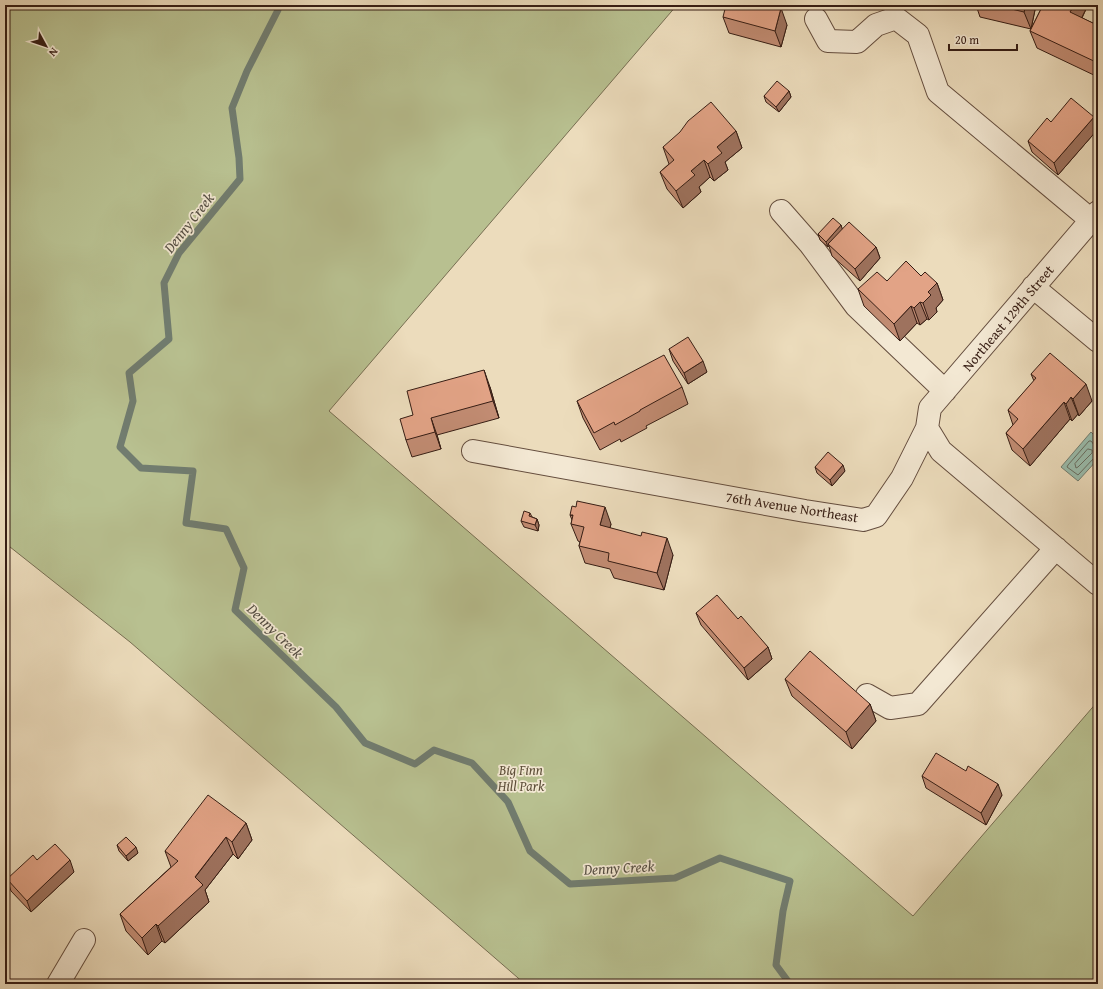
<svg xmlns="http://www.w3.org/2000/svg" width="1103" height="989" viewBox="0 0 1103 989" font-family="'Gentium Book Plus',serif">
<style>
.green{fill:#b8c090;stroke:#776e52}
.water{fill:#99bcac;stroke:#717c6f}
.lines{fill:none;stroke-linecap:round;stroke-linejoin:round}
.shore{stroke:#686c60;stroke-width:1}
.stream{stroke:#717c6f;stroke-width:7}
.minor-casing{stroke:#644d3e;stroke-width:24}
.minor{stroke:#f3e8d3;stroke-width:22}
.wall{fill:#c28c73;stroke:#361d14}
.shaded-wall{fill:#9e725e;stroke:#361d14}
.building{fill:#e2a386;stroke:#361d14}
.labels{text-anchor:middle;stroke-width:3.5;stroke-linejoin:round;paint-order:stroke}
.street-label{font-size:14px;fill:#361d14;stroke:#f3e8d3}
.park-label{font-size:14px;font-style:italic;fill:#5d4e39;stroke:#f3e8d3}
.water-label{font-size:15px;font-style:italic;fill:#544d42;stroke:#f3e8d3}
</style>
<rect width="100%" height="100%" fill="#ecdcbc"/>
<filter id="stains"><feTurbulence type="fractalNoise" baseFrequency=".005" numOctaves="4"/><feColorMatrix values="0 0 0 0 .2 0 0 0 0 .09 0 0 0 0 .02 0 0 0 .5 -.17"/></filter>
<radialGradient id="worn" r=".72"><stop offset=".6" stop-color="#630" stop-opacity="0"/><stop offset="1" stop-color="#630" stop-opacity=".3"/></radialGradient>
<!-- green -->
<path class="green" d="M 5,5 L 677,5 L 329,411 L 913,916 L 1098,701 L 1098,984 L 525,984 L 130,642 L 5,543 Z"/>
<!-- water -->
<path class="water" d="M 1091,432 L 1097,438 L 1095,441 L 1098,444 L 1098,459 L 1078,481 L 1061,467 Z"/>
<g class="lines">
<!-- shore -->
<path class="shore" d="M 1098,446 L 1095,446 L 1091,441 L 1089,441 L 1068,465 L 1067,467 L 1078,475 L 1094,458 L 1098,456
M 1088,449 L 1092,450 L 1092,453 L 1078,467 L 1076,468 L 1075,464 Z"/>
<!-- stream -->
<path class="stream" d="M 277,5 L 278,10 L 247,71 L 232,108 L 239,158 L 240,179 L 179,253 L 164,283 L 169,339 L 129,373 L 133,401 L 120,447 L 141,468 L 193,471 L 186,523 L 226,529 L 244,568 L 235,610 L 336,707 L 365,743 L 415,764 L 434,750 L 472,763 L 508,802 L 530,851 L 570,884 L 675,878 L 720,858 L 790,881 L 783,911 L 776,965 L 790,984"/>
<!-- minor casing -->
<g class="minor-casing">
<path id="minor" d="M 816,19 L 828,41 L 857,42 L 876,25 L 896,18 L 918,35 L 938,92 L 1091,220
M 781,211 L 810,244 L 856,306 L 945,391
M 1033,287 L 1098,341
M 927,428 L 941,451 L 1098,584
M 473,451 L 805,511 L 863,520 L 876,516 L 902,478 L 927,428 L 930,408 L 1098,212
M 867,695 L 890,708 L 918,704 L 1056,548
M 58,984 L 84,940"/>
</g>
<!-- minor -->
<use href="#minor" class="minor"/>
</g>
<!-- wall -->
<path class="wall" d="M 871,5 L 878,5 L 876,8 Z
M 976,5 L 1036,5 L 1031,29 L 980,17 Z
M 1043,5 L 1088,5 L 1082,18 L 1097,25 L 1098,23 L 1098,77 L 1037,48 L 1030,31 Z
M 723,17 L 787,25 L 781,47 L 729,33 Z
M 789,91 L 791,97 L 779,112 L 766,102 L 764,96 Z
M 1094,117 L 1098,129 L 1058,175 L 1032,152 L 1028,141 L 1051,122 Z
M 736,131 L 742,148 L 725,162 L 728,170 L 714,181 L 710,177 L 699,187 L 701,192 L 683,208 L 667,189 L 660,172 L 669,164 L 663,147 Z
M 841,225 L 842,229 L 876,247 L 880,258 L 860,281 L 832,256 L 829,246 L 828,247 L 820,240 L 818,234 Z
M 921,276 L 937,283 L 943,300 L 936,308 L 937,312 L 929,320 L 927,319 L 920,325 L 917,323 L 900,341 L 864,306 L 858,289 L 887,281 Z
M 669,349 L 707,372 L 688,384 L 673,361 Z
M 1031,374 L 1092,401 L 1079,416 L 1078,414 L 1072,421 L 1070,419 L 1030,466 L 1012,450 L 1006,433 L 1013,425 L 1008,410 L 1034,381 Z
M 490,387 L 499,418 L 437,435 L 441,449 L 412,457 L 406,440 L 413,415 Z
M 682,387 L 688,404 L 646,426 L 647,428 L 621,442 L 620,439 L 600,450 L 583,418 L 577,401 Z
M 815,467 L 845,471 L 832,486 L 817,473 Z
M 530,513 L 532,517 L 537,519 L 539,525 L 538,531 L 524,527 L 521,521 Z
M 570,515 L 611,524 L 610,528 L 673,555 L 664,590 L 614,578 L 610,569 L 585,563 L 579,546 L 580,542 L 578,541 L 571,524 L 572,520 Z
M 696,613 L 738,619 L 768,647 L 772,659 L 748,680 L 701,625 Z
M 785,679 L 870,704 L 876,721 L 852,749 L 792,696 Z
M 922,776 L 1002,795 L 986,825 L 926,788 Z
M 246,823 L 252,840 L 238,859 L 233,854 L 205,890 L 209,902 L 165,943 L 162,941 L 148,955 L 126,931 L 120,914 L 171,867 L 165,851 Z
M 117,845 L 138,853 L 128,861 L 119,851 Z
M 37,860 L 74,872 L 31,912 L 11,891 L 7,879 Z"/>
<!-- shaded-wall -->
<path class="shaded-wall" d="M 1026,5 L 1036,5 L 1031,29 L 1024,12 Z
M 1074,5 L 1088,5 L 1076,29 L 1070,12 Z
M 781,8 L 787,25 L 781,47 L 775,31 Z
M 789,91 L 791,97 L 779,112 L 776,107 Z
M 1094,117 L 1098,129 L 1058,175 L 1054,163 Z
M 736,131 L 742,148 L 725,162 L 728,170 L 714,181 L 708,164 L 717,147 Z
M 704,160 L 710,177 L 699,187 L 701,192 L 683,208 L 676,191 L 691,171 Z
M 841,225 L 843,231 L 828,244 L 829,246 L 828,247 L 826,242 Z
M 876,247 L 880,258 L 860,281 L 855,269 Z
M 937,283 L 943,300 L 936,308 L 937,312 L 929,320 L 923,303 L 928,292 Z
M 920,302 L 927,319 L 920,325 L 914,308 Z
M 911,306 L 917,323 L 900,341 L 894,324 Z
M 703,361 L 707,372 L 688,384 L 684,373 Z
M 484,370 L 490,387 L 499,418 L 493,401 Z
M 1086,384 L 1092,401 L 1079,416 L 1073,399 Z
M 1071,397 L 1078,414 L 1072,421 L 1066,404 Z
M 1064,402 L 1070,419 L 1030,466 L 1023,449 Z
M 431,418 L 437,435 L 441,449 L 435,432 Z
M 843,465 L 845,471 L 832,486 L 830,480 Z
M 605,507 L 611,524 L 606,542 L 600,525 Z
M 537,519 L 539,525 L 538,531 L 535,525 Z
M 667,538 L 673,555 L 664,590 L 657,573 Z
M 768,647 L 772,659 L 748,680 L 744,668 Z
M 870,704 L 876,721 L 852,749 L 846,732 Z
M 998,784 L 1002,795 L 986,825 L 981,813 Z
M 246,823 L 252,840 L 238,859 L 232,842 Z
M 226,837 L 233,854 L 205,890 L 209,902 L 165,943 L 158,926 Z
M 136,847 L 138,853 L 128,861 L 126,856 Z
M 70,860 L 74,872 L 31,912 L 27,901 Z
M 156,924 L 162,941 L 148,955 L 142,938 Z"/>
<!-- building -->
<path class="building" d="M 726,5 L 771,5 L 781,8 L 775,31 L 723,17 Z
M 995,5 L 1026,5 L 1024,12 Z
M 1043,5 L 1074,5 L 1070,12 L 1097,25 L 1098,23 L 1098,63 L 1030,31 Z
M 777,81 L 789,91 L 776,107 L 764,96 Z
M 1071,98 L 1094,117 L 1054,163 L 1028,141 L 1047,118 L 1051,122 Z
M 711,102 L 736,131 L 717,147 L 722,153 L 708,164 L 704,160 L 691,171 L 695,175 L 676,191 L 660,172 L 674,160 L 663,147 L 680,132 L 688,121 Z
M 833,218 L 841,225 L 826,242 L 818,234 Z
M 849,222 L 876,247 L 855,269 L 828,244 Z
M 906,261 L 921,276 L 925,272 L 937,283 L 928,292 L 931,295 L 923,303 L 920,302 L 914,308 L 911,306 L 894,324 L 858,289 L 877,272 L 887,281 Z
M 688,337 L 703,361 L 684,373 L 669,349 Z
M 1050,353 L 1086,384 L 1073,399 L 1071,397 L 1066,404 L 1064,402 L 1023,449 L 1006,433 L 1018,419 L 1008,410 L 1036,378 L 1031,374 Z
M 664,355 L 682,387 L 640,410 L 640,411 L 615,425 L 614,422 L 594,433 L 577,401 Z
M 484,370 L 493,401 L 431,418 L 435,432 L 406,440 L 400,419 L 413,415 L 407,391 Z
M 828,452 L 843,465 L 830,480 L 815,467 Z
M 577,501 L 605,507 L 600,525 L 641,536 L 642,532 L 667,538 L 657,573 L 608,561 L 609,553 L 579,546 L 584,527 L 571,524 L 573,515 L 570,515 L 572,506 L 576,507 Z
M 524,511 L 530,513 L 529,516 L 537,519 L 535,525 L 521,521 Z
M 717,595 L 738,619 L 741,616 L 768,647 L 744,668 L 696,613 Z
M 810,651 L 870,704 L 846,732 L 785,679 Z
M 936,753 L 966,771 L 968,766 L 998,784 L 981,813 L 922,776 Z
M 208,795 L 246,823 L 232,842 L 226,837 L 195,877 L 203,885 L 158,926 L 156,924 L 142,938 L 120,914 L 178,861 L 165,851 Z
M 126,837 L 136,847 L 126,856 L 117,845 Z
M 55,844 L 70,860 L 27,901 L 7,879 L 33,855 L 37,860 Z"/>
<g class="labels">
<!-- street labels -->
<g class="street-label">
<text transform="translate(1008 318) rotate(-50)" y="5">Northeast 129th Street</text>
<text transform="translate(792 507) rotate(9)" y="5">76th Avenue Northeast</text>
</g>
<!-- park labels -->
<g class="park-label">
<text x="521" y="775">Big Finn<tspan x="521" dy="16">Hill Park</tspan></text>
</g>
<!-- water labels -->
<g class="water-label">
<text transform="translate(189 223) rotate(-52)" y="5">Denny Creek</text>
<text transform="translate(275 631) rotate(44)" y="5">Denny Creek</text>
<text transform="translate(619 868) rotate(-3)" y="5">Denny Creek</text>
</g>
</g>
<!-- margin -->
<rect width="1103" height="989" fill="none" stroke="#ecdcbc" stroke-width="20"/>
<rect x="6" y="6" width="1091" height="977" fill="none" stroke="#361d14" stroke-width="2"/>
<rect x="10" y="10" width="1083" height="969" fill="none" stroke="#361d14"/>
<!-- north arrow -->
<g transform="translate(46 46) rotate(130)" stroke="#f3e8d3" stroke-width="3" paint-order="stroke">
<path d="M0-3L7 15L0 10L-7 15Z" fill="#361d14"/>
<text y="-6" font-size="11" font-weight="bold" text-anchor="middle" fill="#361d14">N</text>
</g>
<!-- scale -->
<path d="M949 44v6h68v-6" fill="none" stroke="#361d14" stroke-width="2"/>
<text x="955" y="44" font-size="12" fill="#361d14" stroke="#f3e8d3" stroke-width="3" paint-order="stroke">20 m</text>
<rect width="100%" height="100%" filter="url(#stains)"/>
<rect width="100%" height="100%" fill="url(#worn)"/>
</svg>
